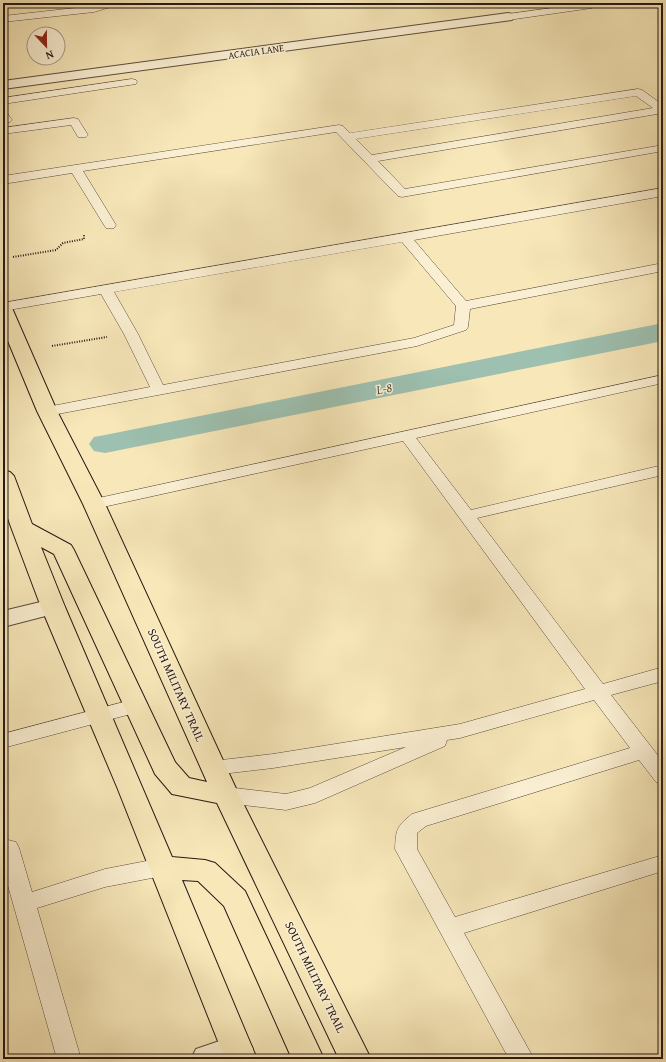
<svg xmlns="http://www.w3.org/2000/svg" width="666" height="1062" viewBox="0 0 666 1062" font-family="'Gentium Book Plus',serif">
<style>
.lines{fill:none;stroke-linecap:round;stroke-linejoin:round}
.canal{fill:#9dc0b0;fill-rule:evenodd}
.service-casing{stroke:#5a4c3c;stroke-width:1}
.minor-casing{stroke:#5a4c3c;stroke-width:2}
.primary-casing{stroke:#261913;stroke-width:2}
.path{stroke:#261913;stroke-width:2;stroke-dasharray:1 1.5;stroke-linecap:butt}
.service{fill:#faefd2;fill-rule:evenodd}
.minor{fill:#faefd2;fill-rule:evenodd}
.primary{fill:#f7e7b9;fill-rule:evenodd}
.labels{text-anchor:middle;stroke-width:3;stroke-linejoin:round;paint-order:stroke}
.far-street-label{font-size:10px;fill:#261913;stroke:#faefd2}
.street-label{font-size:12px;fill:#261913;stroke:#faefd2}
.water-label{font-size:13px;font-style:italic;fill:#50534a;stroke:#faefd2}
</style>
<rect width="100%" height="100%" fill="#f7e7b9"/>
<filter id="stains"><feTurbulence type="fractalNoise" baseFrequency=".005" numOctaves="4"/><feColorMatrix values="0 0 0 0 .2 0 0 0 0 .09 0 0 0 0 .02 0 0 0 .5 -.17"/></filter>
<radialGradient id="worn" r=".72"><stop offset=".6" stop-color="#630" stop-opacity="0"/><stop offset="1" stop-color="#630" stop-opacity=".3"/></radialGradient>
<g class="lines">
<!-- canal -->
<path class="canal" d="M 663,323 L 663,341 L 105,453 L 94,451 L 89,444 L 94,437 L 105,435 Z"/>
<!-- service casing -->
<g class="service-casing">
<path id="service" d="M 104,3 L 119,3 L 117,5 L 94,12 L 3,22 L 3,16 L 93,6 Z
M 589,3 L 594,6 L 592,8 L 508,20 L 503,17 L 508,14 Z
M 132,79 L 136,80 L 137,82 L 136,84 L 3,104 L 3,98 Z
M 638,89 L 642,90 L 663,105 L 663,113 L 378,161 L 405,189 L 663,145 L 663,151 L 402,197 L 398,196 L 336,132 L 83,171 L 116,225 L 114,228 L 106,228 L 104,225 L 72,173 L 3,184 L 3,176 L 339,125 L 343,126 L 350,133 ZM 636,96 L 653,108 L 372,155 L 356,139 Z
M 3,112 L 7,113 L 12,120 L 10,122 L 3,123 Z
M 74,118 L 78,119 L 88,135 L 86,137 L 78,137 L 71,125 L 3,134 L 3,128 Z
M 663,188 L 663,196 L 414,240 L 466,301 L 663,263 L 663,271 L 470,309 L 468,327 L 466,330 L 417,346 L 47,416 L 42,414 L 39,411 L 42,408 L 150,387 L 124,334 L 101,294 L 3,311 L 3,303 ZM 402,242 L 456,306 L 454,325 L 414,338 L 163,385 L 138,334 L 114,292 Z
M 663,375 L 663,383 L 416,438 L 471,510 L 663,465 L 663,475 L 477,518 L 603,684 L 663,667 L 663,681 L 611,695 L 663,762 L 663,785 L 656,782 L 639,760 L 426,826 L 417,833 L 417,849 L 455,917 L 663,855 L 663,871 L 464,933 L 534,1059 L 509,1059 L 395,849 C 396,830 396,827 412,814 L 630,748 L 594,700 L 460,738 L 447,740 L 445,746 L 315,803 L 286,810 L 226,803 L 219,800 L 216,795 L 219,790 L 226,787 L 286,794 L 310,788 L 406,747 L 273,768 L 213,775 L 206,773 L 203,768 L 206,763 L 213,761 L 273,754 L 460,724 L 585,689 L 403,441 L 94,509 L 88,508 L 86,504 L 88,500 L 94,499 Z
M 135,699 L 142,701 L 145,706 L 142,711 L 3,748 L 3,734 Z
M 8,840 L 16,842 L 19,848 L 32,892 L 105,869 L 162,858 L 170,861 L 173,867 L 170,873 L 162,876 L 105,887 L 37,908 L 81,1059 L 57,1059 L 3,868 L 3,841 Z"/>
</g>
<!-- minor casing -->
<g class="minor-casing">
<path id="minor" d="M 508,13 L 512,14 L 514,17 L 512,20 L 3,89 L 3,81 Z
M 53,599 L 61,602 L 65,607 L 61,612 L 3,627 L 3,611 Z
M 237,1035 L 248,1039 L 253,1049 L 248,1059 L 191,1059 L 196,1049 Z"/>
</g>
<!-- primary casing -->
<g class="primary-casing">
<path id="primary" d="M 3,303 L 9,304 L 12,308 L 57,411 L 105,504 L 239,795 L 371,1059 L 339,1059 L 217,803 L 172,794 L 155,774 L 54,554 L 41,547 L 65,607 L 172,857 L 205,860 L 215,863 L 245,891 L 324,1059 L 292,1059 L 224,906 L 198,881 L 182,880 L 257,1059 L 225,1059 L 117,787 L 41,607 L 11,527 L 3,504 L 3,470 L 10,472 L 14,476 L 32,524 L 71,545 L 74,550 L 175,762 L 189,778 L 207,782 L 83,504 L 37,411 L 3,329 Z"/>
</g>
<!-- path -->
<path class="path" d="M 13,257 L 56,250 L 63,243 L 84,239 L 84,235
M 52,346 L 107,337"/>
<!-- service -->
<use href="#service" class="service"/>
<!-- minor -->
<use href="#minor" class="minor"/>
<!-- primary -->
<use href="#primary" class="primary"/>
</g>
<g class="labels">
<!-- far-street labels -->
<g class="far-street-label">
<text transform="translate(256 51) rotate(-8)" y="4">ACACIA LANE</text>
</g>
<!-- street labels -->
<g class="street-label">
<text transform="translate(176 685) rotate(66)" y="4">SOUTH MILITARY TRAIL</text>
<text transform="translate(315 977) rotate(64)" y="4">SOUTH MILITARY TRAIL</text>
</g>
<!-- water labels -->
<g class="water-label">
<text transform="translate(384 388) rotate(-11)" y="5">L-8</text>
</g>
</g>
<!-- margin -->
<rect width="666" height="1062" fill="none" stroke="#f7e7b9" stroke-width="16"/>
<rect x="4" y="4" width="658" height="1054" fill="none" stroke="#261913" stroke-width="2"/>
<rect x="8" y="8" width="650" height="1046" fill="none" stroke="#261913"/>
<!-- north arrow -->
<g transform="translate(46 46) rotate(158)"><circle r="19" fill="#faefd2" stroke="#a59986"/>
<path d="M0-3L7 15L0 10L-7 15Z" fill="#8f2418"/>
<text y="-6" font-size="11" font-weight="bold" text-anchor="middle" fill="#261913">N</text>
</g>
<rect width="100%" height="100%" filter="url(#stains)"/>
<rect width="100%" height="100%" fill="url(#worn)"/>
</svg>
